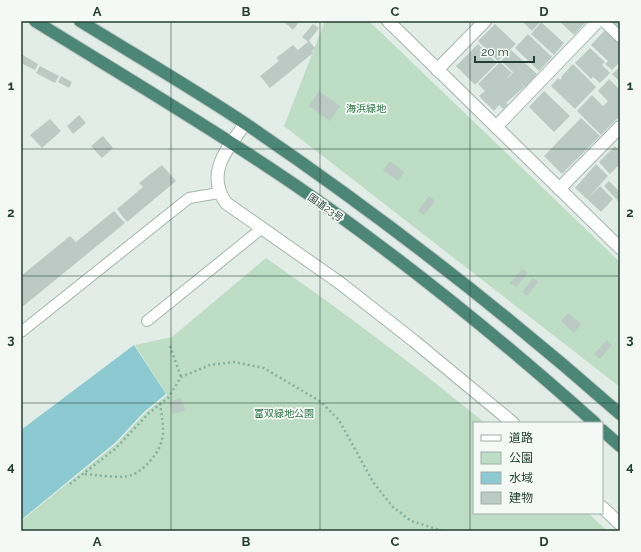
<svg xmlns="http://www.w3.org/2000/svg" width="641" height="552" viewBox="0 0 641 552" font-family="Raleway,'Noto Sans JP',sans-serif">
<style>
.green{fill:#bdddc4}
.water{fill:#8cc9d0}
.building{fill:#bbcac4}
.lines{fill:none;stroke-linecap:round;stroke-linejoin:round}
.service-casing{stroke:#a6b5af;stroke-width:12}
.minor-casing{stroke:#a6b5af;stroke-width:14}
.trunk-casing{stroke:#c1c9c6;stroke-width:14}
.path{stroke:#84b0a0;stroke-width:2.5;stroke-dasharray:2 3;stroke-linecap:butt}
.service{stroke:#fff;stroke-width:10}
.minor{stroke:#fff;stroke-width:12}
.trunk{stroke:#4c8676;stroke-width:12}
.grid{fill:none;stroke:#233e35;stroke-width:1;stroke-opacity:0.55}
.labels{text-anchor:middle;stroke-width:3.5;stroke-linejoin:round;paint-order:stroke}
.park-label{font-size:10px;fill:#2e7446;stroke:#f4f9f6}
.street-label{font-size:10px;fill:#233e35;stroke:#f4f9f6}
.neatline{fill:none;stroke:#233e35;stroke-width:1.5}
.grid-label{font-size:13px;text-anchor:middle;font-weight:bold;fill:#233e35}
</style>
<rect width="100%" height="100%" fill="#e3ede8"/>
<!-- green -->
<path class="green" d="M 325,21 L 369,21 L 620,262 L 620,387 L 284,126 Z
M 266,258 C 341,310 414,365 485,423 L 474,423 L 474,513 L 588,513 L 607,531 L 21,531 L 21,521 L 117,443 L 146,412 L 167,395 L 135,345 L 172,337 Z"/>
<!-- water -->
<path class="water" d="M 134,345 L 166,394 L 144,412 L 116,442 L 21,520 L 21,430 Z"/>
<!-- building -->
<path class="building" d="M 283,21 L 300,21 L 293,30 Z
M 522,21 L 541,21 L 532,31 Z
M 559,21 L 587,21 L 574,35 Z
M 613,21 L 620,21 L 620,31 L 611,23 Z
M 541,22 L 564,43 L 554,55 L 531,34 Z
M 313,24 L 319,28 L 308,42 L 302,37 Z
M 495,24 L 516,44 L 498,61 L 478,41 Z
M 606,29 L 620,43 L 618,49 L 620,51 L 620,62 L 612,70 L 605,64 L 608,61 L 591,45 Z
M 528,34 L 552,57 L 539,71 L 515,48 Z
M 309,41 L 315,48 L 312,51 L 313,53 L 270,88 L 260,76 L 279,61 L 276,58 L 293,45 L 298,50 Z
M 478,44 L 497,63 L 475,85 L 456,66 Z
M 590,48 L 605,62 L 602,65 L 610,73 L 600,83 L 593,77 L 591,79 L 575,63 Z
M 511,50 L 537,74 L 525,87 L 520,82 L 524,87 L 506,103 L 508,104 L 503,109 L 499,105 L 494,111 L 479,96 L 485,91 L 478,84 L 500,62 L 512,73 L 505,80 L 511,75 L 513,72 L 501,61 Z
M 21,54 L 38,64 L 35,70 L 21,63 Z
M 573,64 L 596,87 L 575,109 L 551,86 L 558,78 L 560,80 L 562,78 L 561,77 Z
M 40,66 L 59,76 L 55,83 L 36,73 Z
M 620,67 L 620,80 L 619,81 L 612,74 Z
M 61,76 L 72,82 L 69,88 L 58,82 Z
M 609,79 L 618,88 L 620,85 L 620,116 L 601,135 L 577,111 L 592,95 L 603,106 L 608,101 L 598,91 Z
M 319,91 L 340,106 L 330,121 L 309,106 Z
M 544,91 L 570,116 L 554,132 L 529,107 Z
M 79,115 L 86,123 L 73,134 L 67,126 Z
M 581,118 L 600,136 L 562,174 L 544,156 Z
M 50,119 L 61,131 L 42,148 L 30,135 Z
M 103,136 L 113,148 L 102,158 L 91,146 Z
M 615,146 L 620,151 L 620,164 L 610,174 L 599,162 Z
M 390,161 L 404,172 L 398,181 L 383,170 Z
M 596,164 L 608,176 L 587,199 L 575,188 Z
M 162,165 L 176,181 L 127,222 L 117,209 L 143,187 L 139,183 Z
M 609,181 L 620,192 L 620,203 L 604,186 Z
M 600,186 L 613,199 L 601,212 L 587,199 Z
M 429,196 L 435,201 L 424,215 L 418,211 Z
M 114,211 L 125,223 L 21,308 L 21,276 L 70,236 L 76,242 Z
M 522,269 L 528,273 L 516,287 L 510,283 Z
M 533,278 L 538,282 L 527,296 L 522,292 Z
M 568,313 L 581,324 L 574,333 L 561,321 Z
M 607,340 L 612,345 L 600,359 L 594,354 Z
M 181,398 L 185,411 L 173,414 L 169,402 Z"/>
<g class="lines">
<!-- service casing -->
<g class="service-casing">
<path id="service" d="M 603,21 L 620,37
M 147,321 L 261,229
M 21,332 L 189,198 L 219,193"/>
</g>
<!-- minor casing -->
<g class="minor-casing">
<path id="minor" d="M 388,21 L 620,248
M 437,70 L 485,21
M 245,124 C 227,149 205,173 226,203 L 340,283 L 414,341 L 513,423
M 496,127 L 598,21
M 559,189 L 620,127
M 602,507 L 620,524"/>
</g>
<!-- trunk casing -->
<g class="trunk-casing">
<path id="trunk" d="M 35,21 C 146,90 259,156 364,234 C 444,293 521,357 595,423
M 80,21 C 135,55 192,88 246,124 C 377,213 501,309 620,414
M 602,430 L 620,446"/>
</g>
<!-- path -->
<path class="path" d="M 170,346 L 181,377
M 85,474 C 97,475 120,479 132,475 C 139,472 145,467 149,462 C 167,443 164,428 160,404
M 70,484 L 115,449 L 149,413 L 168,398 L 181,377 L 210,365 L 234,362 L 264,368 L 321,402 L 339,420 L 373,482 L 392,506 L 411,521 L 443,531"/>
<!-- service -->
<use href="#service" class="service"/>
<!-- minor -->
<use href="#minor" class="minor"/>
<!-- trunk -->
<use href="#trunk" class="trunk"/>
</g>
<!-- grid -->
<path class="grid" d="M 171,21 L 171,531M 320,21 L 320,531M 470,21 L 470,531M 21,149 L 620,149M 21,276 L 620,276M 21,403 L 620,403"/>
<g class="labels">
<!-- park labels -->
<g class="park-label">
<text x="366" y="112">海浜緑地</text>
<text x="284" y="417">富双緑地公園</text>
</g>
<!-- street labels -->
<g class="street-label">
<text transform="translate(326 207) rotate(35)" y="4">国道23号</text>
</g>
</g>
<!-- border -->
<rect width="641" height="552" fill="none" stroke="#f4f9f6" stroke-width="44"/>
<!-- legend -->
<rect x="473" y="422" width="130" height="92" fill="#f4f9f6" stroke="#a0aea9"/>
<rect x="481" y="435" width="20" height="6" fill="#ffffff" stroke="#a0aea9"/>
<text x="509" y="442" font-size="12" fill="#233e35">道路</text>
<rect x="481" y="452" width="20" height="12" fill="#bdddc4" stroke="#a0aea9"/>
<text x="509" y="462" font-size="12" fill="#233e35">公園</text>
<rect x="481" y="472" width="20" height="12" fill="#8cc9d0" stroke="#a0aea9"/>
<text x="509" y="482" font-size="12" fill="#233e35">水域</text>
<rect x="481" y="492" width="20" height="12" fill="#bbcac4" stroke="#a0aea9"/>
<text x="509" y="502" font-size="12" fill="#233e35">建物</text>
<!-- scale -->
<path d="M475 56v6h59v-6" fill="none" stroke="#233e35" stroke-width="2"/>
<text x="481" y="56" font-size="12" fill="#233e35" stroke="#f4f9f6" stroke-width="3" paint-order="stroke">20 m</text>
<rect x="22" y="22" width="597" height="508" class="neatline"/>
<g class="grid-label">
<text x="97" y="16">A</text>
<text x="246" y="16">B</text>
<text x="395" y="16">C</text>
<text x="544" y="16">D</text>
<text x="11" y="90">1</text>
<text x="630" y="90">1</text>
<text x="11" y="217">2</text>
<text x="630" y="217">2</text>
<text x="11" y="344">3</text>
<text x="630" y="344">3</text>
<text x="11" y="471">4</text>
<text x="630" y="471">4</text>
<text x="97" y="546">A</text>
<text x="246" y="546">B</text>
<text x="395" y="546">C</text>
<text x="544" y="546">D</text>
</g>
</svg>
